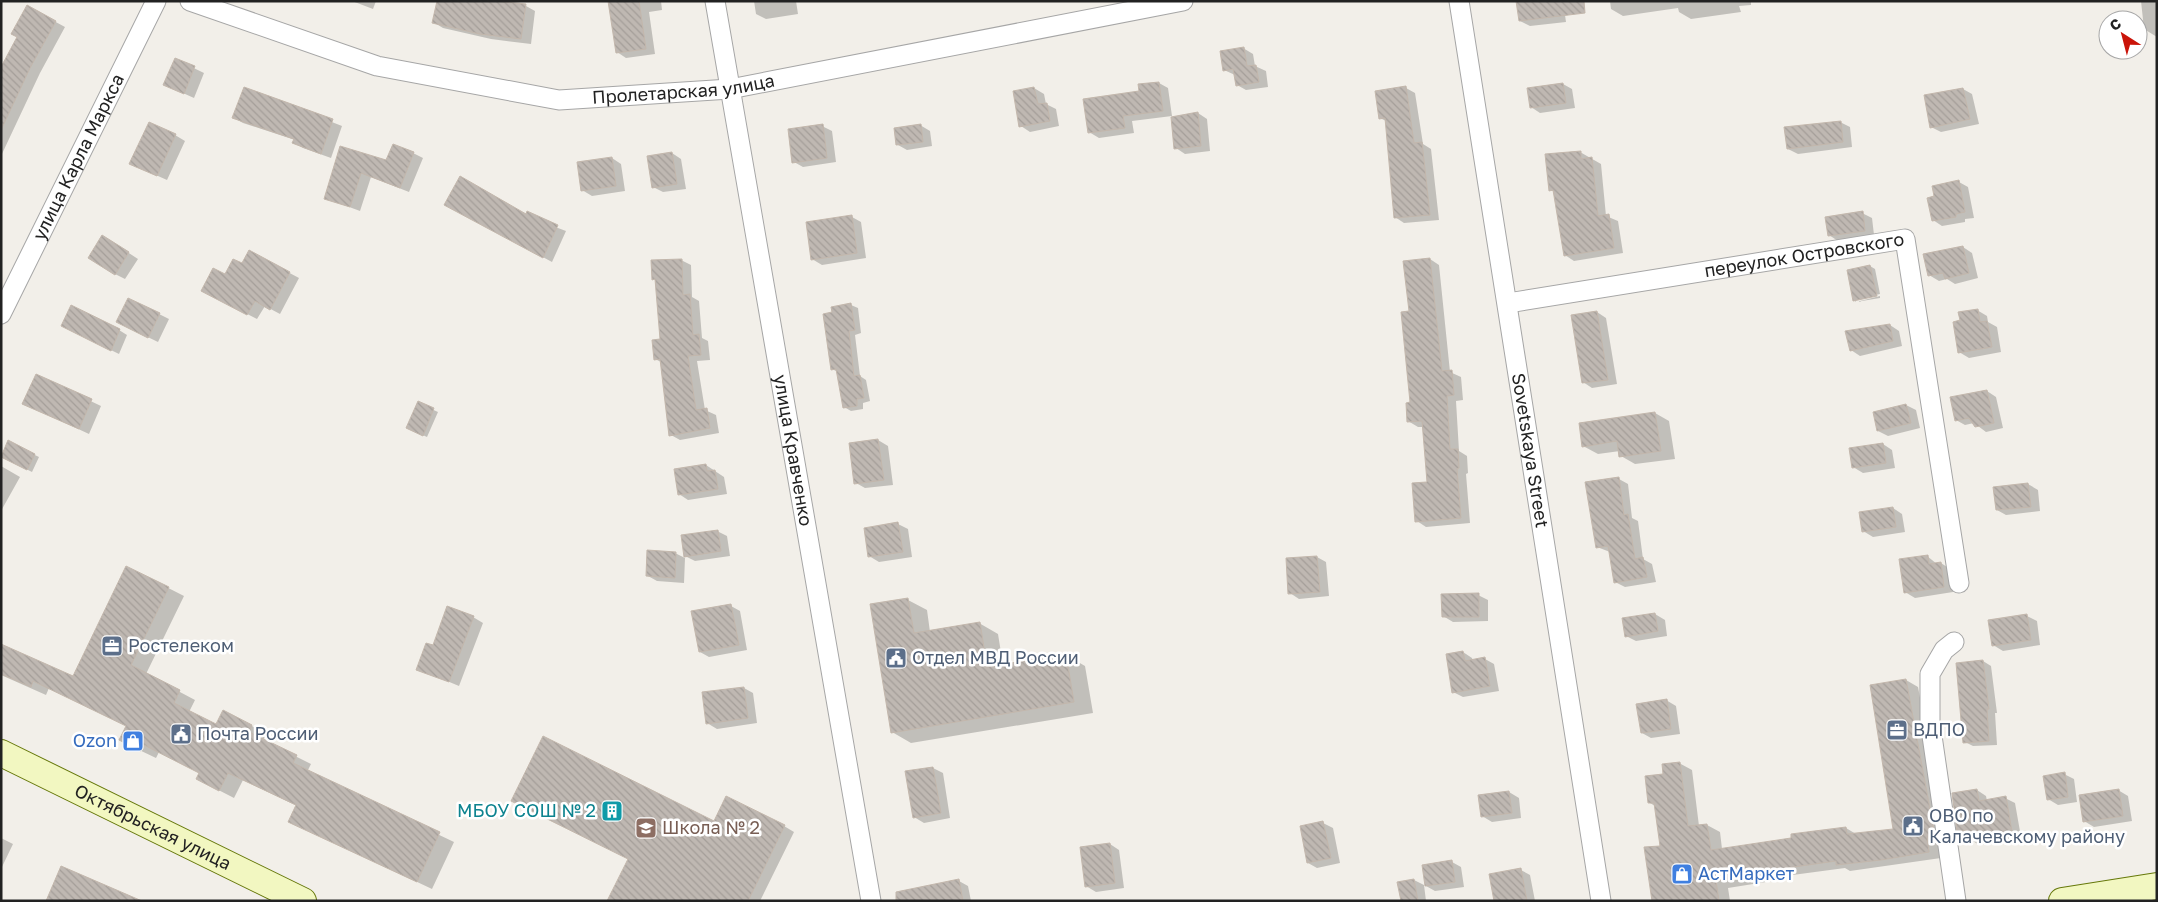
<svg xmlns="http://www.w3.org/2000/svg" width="2158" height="902" viewBox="0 0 2158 902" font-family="'Golos Text',sans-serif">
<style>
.shadow{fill:#0003}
.building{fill:url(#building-back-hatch);stroke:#c3b7ac}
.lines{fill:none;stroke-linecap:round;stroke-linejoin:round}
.street-casing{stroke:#a6a6a6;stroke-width:21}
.secondary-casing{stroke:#66780a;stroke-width:28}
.street{stroke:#fff;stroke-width:19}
.secondary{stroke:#f2f7c1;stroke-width:26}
.labels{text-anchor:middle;stroke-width:5;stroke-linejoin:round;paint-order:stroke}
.street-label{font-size:18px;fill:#222;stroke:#fff}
.service-label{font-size:18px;fill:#4e5e75;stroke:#fff;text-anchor:start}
.shop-label{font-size:18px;fill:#366cbe;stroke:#fff;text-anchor:end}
.culture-label{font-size:18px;fill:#0d838f;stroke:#fff;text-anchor:end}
.education-label{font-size:18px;fill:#785e54;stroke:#fff;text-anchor:start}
</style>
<defs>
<pattern id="building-back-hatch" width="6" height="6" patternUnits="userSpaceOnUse" patternTransform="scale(1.25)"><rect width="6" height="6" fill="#bfb8b2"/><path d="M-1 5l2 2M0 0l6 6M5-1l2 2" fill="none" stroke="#a49e99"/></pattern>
</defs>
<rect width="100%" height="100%" fill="#f2efe9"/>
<!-- shadow -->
<path class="shadow" d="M 352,1 L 376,1 L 373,9 Z
M 610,1 L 661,1 L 662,10 L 649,12 L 655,54 L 626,58 L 617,52 Z
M 754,1 L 796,1 L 798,14 L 766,19 L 756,14 Z
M 1563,1 L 1566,22 L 1530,26 L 1520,21 Z
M 1610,1 L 1751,1 L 1751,5 L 1739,6 L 1741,12 L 1691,19 L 1679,12 L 1678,8 L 1623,16 L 1611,9 Z
M 2141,1 L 2157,1 L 2157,37 L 2144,29 Z
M 526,6 L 535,11 L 531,44 L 491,39 L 443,28 L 433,22 Z
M 28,7 L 65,27 L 40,73 L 1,156 L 1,70 L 18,36 Z
M 1243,48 L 1253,54 L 1255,66 L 1266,71 L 1268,87 L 1246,90 L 1237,85 L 1235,75 L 1224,70 Z
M 175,59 L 204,73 L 194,98 L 165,85 Z
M 1159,83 L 1168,88 L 1172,116 L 1132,121 L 1134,133 L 1099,138 L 1089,132 L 1140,92 Z
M 1563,84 L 1572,89 L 1575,108 L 1540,113 L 1531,107 Z
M 245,88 L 342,126 L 331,158 L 303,148 L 294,143 L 295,140 L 243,123 L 234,118 Z
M 1034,88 L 1044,94 L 1046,104 L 1056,109 L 1059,126 L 1030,132 L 1021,126 Z
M 1406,88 L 1415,93 L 1423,144 L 1431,149 L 1439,220 L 1404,223 L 1395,217 L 1386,121 L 1380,118 Z
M 1963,89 L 1972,94 L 1979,124 L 1941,132 L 1931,127 Z
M 1198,113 L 1207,119 L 1210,151 L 1185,154 L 1176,148 Z
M 1840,122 L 1850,127 L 1852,147 L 1798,154 L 1788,149 Z
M 920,125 L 930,131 L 932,146 L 907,150 L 898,145 Z
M 822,126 L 832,131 L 836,162 L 803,167 L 794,162 Z
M 175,135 L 185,141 L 167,180 L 140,168 Z
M 341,147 L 387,162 L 413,153 L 423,158 L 409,192 L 371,177 L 360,211 L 325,198 Z
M 1580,152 L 1601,164 L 1606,216 L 1618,221 L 1623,253 L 1574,261 L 1565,255 L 1555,192 L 1550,190 Z
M 672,153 L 681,159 L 686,189 L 663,192 L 653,187 Z
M 612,158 L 621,164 L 625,191 L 592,196 L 582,190 Z
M 1959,182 L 1968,187 L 1974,218 L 1965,219 L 1965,222 L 1942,226 L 1933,220 L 1936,197 Z
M 454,209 L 526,216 L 566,231 L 552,262 Z
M 1862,213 L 1872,218 L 1874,235 L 1838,241 L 1829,235 Z
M 852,217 L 861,222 L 866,258 L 822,265 L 812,259 Z
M 112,242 L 138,259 L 125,279 L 115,274 Z
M 1963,247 L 1972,253 L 1978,278 L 1955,284 L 1947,279 L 1939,281 L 1929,275 Z
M 250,252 L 299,278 L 280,314 L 265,306 L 257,319 L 212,296 L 226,276 L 243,265 Z
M 1430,259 L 1439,265 L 1450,372 L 1461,377 L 1463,400 L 1456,401 L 1459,451 L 1467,456 L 1468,473 L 1466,474 L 1470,523 L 1426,527 L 1417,521 L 1429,483 L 1423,427 L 1418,427 L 1408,421 L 1412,403 L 1410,313 Z
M 681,260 L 691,265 L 692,297 L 699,301 L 702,338 L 708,341 L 710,360 L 697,361 L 705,410 L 716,415 L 719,433 L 680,440 L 671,435 L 661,362 L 655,359 L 661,340 L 657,281 L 653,279 Z
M 1870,266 L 1875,269 L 1880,294 L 1856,299 L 1856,302 L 1854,300 Z
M 1880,296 L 1880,298 L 1856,302 Z
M 851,305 L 858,308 L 861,333 L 855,335 L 860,376 L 866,380 L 870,401 L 863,403 L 863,409 L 851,411 L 844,407 L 838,372 L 832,369 L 833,313 Z
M 1977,310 L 1987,316 L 1988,322 L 1997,327 L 2001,352 L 1969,358 L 1959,352 L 1961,321 Z
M 1597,312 L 1606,318 L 1617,384 L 1592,388 L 1583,382 Z
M 159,314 L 169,319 L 158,342 L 127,327 Z
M 1890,325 L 1899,331 L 1902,346 L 1860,356 L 1851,350 Z
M 70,330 L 119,330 L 127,335 L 119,354 Z
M 36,375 L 101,406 L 89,434 L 33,408 Z
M 1987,391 L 1996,397 L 2003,428 L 1986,432 L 1974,423 L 1965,425 L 1956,420 Z
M 418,403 L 438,412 L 427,437 L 412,430 Z
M 1906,405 L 1916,410 L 1920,428 L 1888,436 L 1878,431 Z
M 1655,413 L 1669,421 L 1675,459 L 1635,464 L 1621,456 L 1620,451 L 1598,454 L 1583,446 Z
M 878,440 L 888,446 L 893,485 L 865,488 L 856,483 L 851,444 Z
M 8,442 L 39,457 L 32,472 L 6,459 Z
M 1883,444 L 1892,450 L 1895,468 L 1863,473 L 1853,467 Z
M 706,465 L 724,477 L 727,494 L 688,500 L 679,494 Z
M 1,466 L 20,477 L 1,511 Z
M 1619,479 L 1628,484 L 1632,518 L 1638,521 L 1643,559 L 1652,564 L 1656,582 L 1625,587 L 1615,582 L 1610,552 L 1597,547 Z
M 2028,484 L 2038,490 L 2040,511 L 2006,515 L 1997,510 Z
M 1893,508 L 1902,514 L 1905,532 L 1873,537 L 1863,531 Z
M 898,524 L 908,529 L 912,557 L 879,562 L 869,556 Z
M 717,531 L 727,536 L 730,556 L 695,561 L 685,556 Z
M 675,553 L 685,558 L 684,583 L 657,581 L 648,576 Z
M 1927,556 L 1937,564 L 1941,563 L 1950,569 L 1953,592 L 1915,598 L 1905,592 Z
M 1317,557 L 1326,562 L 1329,596 L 1299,599 L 1290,593 Z
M 127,567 L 184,596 L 146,674 L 195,700 L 189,712 L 217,726 L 252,726 L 266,735 L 263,740 L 311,764 L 307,772 L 454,842 L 432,889 L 290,822 L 297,806 L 243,780 L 234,798 L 197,779 L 200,773 L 159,752 L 156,758 L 135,748 L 127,726 L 49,688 L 46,695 L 1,675 L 1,647 L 73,678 Z
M 1478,595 L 1488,600 L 1488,621 L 1453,622 L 1443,616 Z
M 908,600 L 927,610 L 930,632 L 979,623 L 998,634 L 1003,665 L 1066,655 L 1085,666 L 1093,713 L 911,743 L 892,732 Z
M 731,606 L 740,611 L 747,650 L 709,657 L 700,652 Z
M 1655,614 L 1665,620 L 1667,636 L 1636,641 L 1626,636 Z
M 2027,616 L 2037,621 L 2040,645 L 2003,651 L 1993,645 Z
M 473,617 L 483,623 L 459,686 L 418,669 L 433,647 Z
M 1463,652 L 1472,658 L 1473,661 L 1485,659 L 1494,664 L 1499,691 L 1463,697 L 1453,692 Z
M 1983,661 L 1991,666 L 1997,713 L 1995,713 L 1997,745 L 1973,746 L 1965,742 Z
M 1906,680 L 1918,687 L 1947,842 L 1941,858 L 1850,871 L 1845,868 L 1785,876 L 1785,879 L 1728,888 L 1730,901 L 1653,901 L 1661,847 L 1655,806 L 1650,803 L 1664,775 L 1679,763 L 1692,770 L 1699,826 L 1707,825 L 1720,832 L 1722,849 L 1793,839 L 1846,828 L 1856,834 L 1895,830 Z
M 744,688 L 753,693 L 757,723 L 717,729 L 707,723 Z
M 1666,700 L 1676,706 L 1680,734 L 1651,738 L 1642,733 Z
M 933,768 L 943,773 L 950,818 L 924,823 L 914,817 Z
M 2064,774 L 2074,779 L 2077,802 L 2058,805 L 2048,799 Z
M 1977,790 L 1986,796 L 1987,801 L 2005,798 L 2015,803 L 2021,837 L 1979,845 L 1958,831 Z
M 2118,790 L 2128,796 L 2132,821 L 2094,827 L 2084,821 Z
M 1509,792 L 1519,798 L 1521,818 L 1492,822 L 1482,816 Z
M 714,822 L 784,826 L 794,832 L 760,901 L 608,901 Z
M 1323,823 L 1333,828 L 1340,863 L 1317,868 L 1308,863 Z
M 1,838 L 13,844 L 1,869 Z
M 1110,844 L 1119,850 L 1124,888 L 1096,892 L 1086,886 Z
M 1452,862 L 1461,867 L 1464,887 L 1435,891 L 1426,886 Z
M 1521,870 L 1530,875 L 1535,901 L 1496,901 Z
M 1414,880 L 1424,885 L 1426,901 L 1402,901 L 1399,883 Z
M 959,881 L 968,886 L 971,901 L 922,901 Z"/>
<!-- building -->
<path class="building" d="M 437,1 L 497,1 L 526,4 L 521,39 L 480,34 L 432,23 Z
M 608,1 L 639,1 L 646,49 L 616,53 Z
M 1516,1 L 1584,1 L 1585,13 L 1519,21 Z
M 27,5 L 56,21 L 30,68 L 1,130 L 1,67 L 17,37 L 11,34 Z
M 1244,47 L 1247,66 L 1256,65 L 1259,82 L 1236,86 L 1233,69 L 1223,71 L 1220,51 Z
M 175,58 L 195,66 L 184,94 L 163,85 Z
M 1159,82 L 1163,111 L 1123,116 L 1125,128 L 1088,133 L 1083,99 L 1139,91 L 1138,84 Z
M 1563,83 L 1566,103 L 1530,108 L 1527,88 Z
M 1406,86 L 1414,143 L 1422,142 L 1430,215 L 1394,218 L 1385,118 L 1379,119 L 1375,91 Z
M 244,87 L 333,119 L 321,154 L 292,143 L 294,139 L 232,118 Z
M 1034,87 L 1038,104 L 1047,103 L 1050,121 L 1019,127 L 1013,91 Z
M 1963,88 L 1970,119 L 1930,128 L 1924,95 Z
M 1198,112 L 1201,146 L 1174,149 L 1171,117 Z
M 1841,121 L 1843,142 L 1787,149 L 1784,127 Z
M 149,122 L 176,134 L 157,176 L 129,164 Z
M 823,124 L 827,158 L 792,163 L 788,129 Z
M 921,124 L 923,142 L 896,145 L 894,128 Z
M 393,144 L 414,152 L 400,188 L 361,173 L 350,207 L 324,199 L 340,146 L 386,160 Z
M 1581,151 L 1581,159 L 1592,157 L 1598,216 L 1609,214 L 1614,248 L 1564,256 L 1553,190 L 1549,191 L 1545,154 Z
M 672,152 L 677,184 L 652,188 L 647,156 Z
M 612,157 L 616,186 L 581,191 L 577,162 Z
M 460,176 L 526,214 L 527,211 L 558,225 L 543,258 L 444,205 Z
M 1959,180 L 1965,212 L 1956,214 L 1956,217 L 1932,221 L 1927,198 L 1934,196 L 1932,186 Z
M 1863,211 L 1865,231 L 1828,236 L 1825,217 Z
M 852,215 L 857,253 L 811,260 L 806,222 Z
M 102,235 L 129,252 L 115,275 L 88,258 Z
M 1963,246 L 1969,273 L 1945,279 L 1943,273 L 1928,276 L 1923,254 Z
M 249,250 L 290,272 L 270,310 L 255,301 L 247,315 L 201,291 L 213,268 L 225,274 L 233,259 L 242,263 Z
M 1430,258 L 1442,371 L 1452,370 L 1454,395 L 1447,396 L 1450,449 L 1458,449 L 1459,468 L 1457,469 L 1461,518 L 1415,522 L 1412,483 L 1427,482 L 1422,421 L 1407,422 L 1406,403 L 1410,402 L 1401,312 L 1409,311 L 1403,261 Z
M 682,259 L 683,295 L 690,294 L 693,335 L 699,334 L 701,355 L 688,356 L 696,410 L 707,408 L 710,428 L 669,436 L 660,359 L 654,360 L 652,340 L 660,339 L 655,279 L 652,280 L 651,260 Z
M 1870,265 L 1877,296 L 1853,301 L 1847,270 Z
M 128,298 L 160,313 L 148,338 L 116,322 Z
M 851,303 L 855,330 L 849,331 L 854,376 L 860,375 L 864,398 L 857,399 L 857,406 L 843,408 L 836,369 L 831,370 L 823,314 L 832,312 L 831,307 Z
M 71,305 L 120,329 L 111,351 L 61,326 Z
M 1978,309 L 1980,322 L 1987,321 L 1992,347 L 1958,353 L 1953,322 L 1960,320 L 1958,312 Z
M 1597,311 L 1608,380 L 1582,383 L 1571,315 Z
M 1890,324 L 1893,341 L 1850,351 L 1845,331 Z
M 36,374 L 92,399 L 79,429 L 22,404 Z
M 1987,390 L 1994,423 L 1975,427 L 1969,418 L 1955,421 L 1950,397 Z
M 418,401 L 434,408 L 423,436 L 406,428 Z
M 1906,404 L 1911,423 L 1877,431 L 1873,412 Z
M 1655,412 L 1661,451 L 1619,457 L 1617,441 L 1582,447 L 1579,423 Z
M 878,439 L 884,480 L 854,484 L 849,443 Z
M 8,440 L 35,454 L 27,470 L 1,457 Z
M 1883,443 L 1886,463 L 1852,468 L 1849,448 Z
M 706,464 L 707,471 L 715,470 L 718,489 L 678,495 L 674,469 Z
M 1619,477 L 1624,515 L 1628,514 L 1635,559 L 1643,557 L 1647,577 L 1614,583 L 1608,546 L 1596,548 L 1585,482 Z
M 2028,483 L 2031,507 L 1996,510 L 1993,487 Z
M 1893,507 L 1896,527 L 1862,532 L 1859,512 Z
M 898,522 L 903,552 L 868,557 L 864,528 Z
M 718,530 L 721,551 L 684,557 L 681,535 Z
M 647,550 L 676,552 L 675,578 L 646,576 Z
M 1928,555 L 1929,564 L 1941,562 L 1944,587 L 1904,593 L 1899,559 Z
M 1317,556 L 1320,592 L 1288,594 L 1286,558 Z
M 126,566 L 169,587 L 131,665 L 180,690 L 174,703 L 216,724 L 223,710 L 252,725 L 249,732 L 297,755 L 293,763 L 440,832 L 417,882 L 288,822 L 296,805 L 228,773 L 219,791 L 196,779 L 199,773 L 144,745 L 141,751 L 119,740 L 126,726 L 33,681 L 31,687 L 1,674 L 1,644 L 73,676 Z
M 1479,593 L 1479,617 L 1442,617 L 1441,594 Z
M 908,598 L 914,633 L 980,622 L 987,667 L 1066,654 L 1074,702 L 891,733 L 870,604 Z
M 731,604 L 739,645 L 699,652 L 691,611 Z
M 447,606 L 474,616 L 449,682 L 416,670 L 426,643 L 433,645 Z
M 1655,613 L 1658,631 L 1625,637 L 1622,618 Z
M 2027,614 L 2031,640 L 1992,646 L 1988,620 Z
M 1463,651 L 1465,661 L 1485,657 L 1490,686 L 1452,693 L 1446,654 Z
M 1983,660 L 1989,709 L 1987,709 L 1989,741 L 1963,743 L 1956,663 Z
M 1906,679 L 1935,836 L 1927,837 L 1929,852 L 1881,860 L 1836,865 L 1836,861 L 1773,870 L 1773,872 L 1716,881 L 1719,901 L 1652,901 L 1644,847 L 1660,846 L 1654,803 L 1648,803 L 1645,776 L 1663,774 L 1662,764 L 1680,762 L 1688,826 L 1707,824 L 1711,850 L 1791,838 L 1791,834 L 1846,827 L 1847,834 L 1893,829 L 1870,685 Z
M 744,687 L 748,718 L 706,724 L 702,692 Z
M 1667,699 L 1671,729 L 1641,733 L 1636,704 Z
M 543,736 L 714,821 L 726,796 L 785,825 L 748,901 L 607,901 L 628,859 L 511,801 Z
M 933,767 L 941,813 L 913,818 L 905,771 Z
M 2065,772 L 2068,797 L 2047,800 L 2043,776 Z
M 1977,789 L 1979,801 L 2006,796 L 2012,832 L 1968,840 L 1967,830 L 1957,832 L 1952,793 Z
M 2119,789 L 2123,816 L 2083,822 L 2079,795 Z
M 1509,791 L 1512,813 L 1481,817 L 1478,795 Z
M 1323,821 L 1331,858 L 1307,863 L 1300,826 Z
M 1110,843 L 1115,883 L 1085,887 L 1080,847 Z
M 1452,860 L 1455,882 L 1425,886 L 1422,865 Z
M 61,866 L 142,901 L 46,901 Z
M 1521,868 L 1527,901 L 1494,901 L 1489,874 Z
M 959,879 L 963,901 L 896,901 L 896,892 Z
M 1414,879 L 1418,901 L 1401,901 L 1397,882 Z"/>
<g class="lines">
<!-- street casing -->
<g class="street-casing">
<g id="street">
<path id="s1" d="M 190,1 L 377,66 L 559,100 L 730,89 L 1183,1"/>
<path id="s2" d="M 715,1 L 871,901"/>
<path id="s3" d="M 1459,1 L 1601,901"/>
<path id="s4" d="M 1508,303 L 1905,239 L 1959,583"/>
<path id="s5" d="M 1,314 L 156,1"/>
<path d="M 1954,642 L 1944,650 L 1930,674 L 1930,722 L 1956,901"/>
</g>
</g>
<!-- secondary casing -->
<g class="secondary-casing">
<g id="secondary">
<path id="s6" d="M 1,753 L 303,901"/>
<path d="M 2062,901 L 2157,886"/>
</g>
</g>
<!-- street -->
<use href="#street" class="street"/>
<!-- secondary -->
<use href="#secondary" class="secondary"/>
</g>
<!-- icons -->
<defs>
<g id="office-square" transform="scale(1.125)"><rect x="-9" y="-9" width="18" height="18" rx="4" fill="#5c6f8a" stroke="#fff"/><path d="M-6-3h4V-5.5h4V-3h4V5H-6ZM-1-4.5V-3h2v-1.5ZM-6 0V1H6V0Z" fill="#fff"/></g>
<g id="civic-square" transform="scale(1.125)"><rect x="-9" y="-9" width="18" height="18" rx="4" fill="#5c6f8a" stroke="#fff"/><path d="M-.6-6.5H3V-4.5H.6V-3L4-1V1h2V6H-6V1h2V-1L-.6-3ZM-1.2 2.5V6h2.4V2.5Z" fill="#fff"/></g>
<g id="shop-square" transform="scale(1.125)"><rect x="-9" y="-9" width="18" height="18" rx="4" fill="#3f7fe0" stroke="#fff"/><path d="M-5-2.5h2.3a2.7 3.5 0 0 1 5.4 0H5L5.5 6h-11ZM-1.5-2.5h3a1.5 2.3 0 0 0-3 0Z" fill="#fff"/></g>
<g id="building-square" transform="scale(1.125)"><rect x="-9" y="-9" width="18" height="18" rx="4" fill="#0f9aa8" stroke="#fff"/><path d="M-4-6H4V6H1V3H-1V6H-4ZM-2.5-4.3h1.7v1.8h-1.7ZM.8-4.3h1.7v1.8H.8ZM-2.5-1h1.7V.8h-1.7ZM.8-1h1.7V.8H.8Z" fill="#fff"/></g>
<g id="school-square" transform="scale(1.125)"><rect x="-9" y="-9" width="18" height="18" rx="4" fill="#8d6e63" stroke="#fff"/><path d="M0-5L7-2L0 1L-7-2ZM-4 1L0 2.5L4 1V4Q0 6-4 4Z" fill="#fff"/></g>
</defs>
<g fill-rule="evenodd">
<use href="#office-square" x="112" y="646"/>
<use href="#civic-square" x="896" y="658"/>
<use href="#office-square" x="1897" y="730"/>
<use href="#civic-square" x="181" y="734"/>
<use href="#shop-square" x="133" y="741"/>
<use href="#building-square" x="612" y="811"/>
<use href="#civic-square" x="1913" y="826"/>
<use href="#school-square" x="646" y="828"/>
<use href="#shop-square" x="1682" y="874"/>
</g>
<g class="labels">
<!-- street labels -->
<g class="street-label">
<text dy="6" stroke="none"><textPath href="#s1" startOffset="508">Пролетарская улица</textPath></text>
<text dy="6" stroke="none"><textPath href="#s5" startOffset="175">улица Карла Маркса</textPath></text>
<text dy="6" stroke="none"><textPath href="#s4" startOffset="300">переулок Островского</textPath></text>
<text dy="6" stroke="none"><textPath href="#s2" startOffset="456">улица Кравченко</textPath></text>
<text dy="6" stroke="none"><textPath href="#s3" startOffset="455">Sovetskaya Street</textPath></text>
<text dy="6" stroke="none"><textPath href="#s6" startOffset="169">Октябрьская улица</textPath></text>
</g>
<!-- service labels -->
<g class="service-label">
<text x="128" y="652">Ростелеком</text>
<text x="912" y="664">Отдел МВД России</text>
<text x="1913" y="736">ВДПО</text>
<text x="197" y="740">Почта России</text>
<text x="1929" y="822">ОВО по<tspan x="1929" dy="21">Калачевскому району</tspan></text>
</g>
<!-- shop labels -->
<g class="shop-label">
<text x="117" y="747">Ozon</text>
<text x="1698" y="880" text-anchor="start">АстМаркет</text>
</g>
<!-- culture labels -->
<g class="culture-label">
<text x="596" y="817">МБОУ СОШ № 2</text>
</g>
<!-- education labels -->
<g class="education-label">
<text x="662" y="834">Школа № 2</text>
</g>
</g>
<!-- border -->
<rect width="2158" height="902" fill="none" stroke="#222222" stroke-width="5"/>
<!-- north arrow -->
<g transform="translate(2123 35) rotate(324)"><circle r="24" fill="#ffffff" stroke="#a7a7a7"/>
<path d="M0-4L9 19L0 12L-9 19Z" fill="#ca1409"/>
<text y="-8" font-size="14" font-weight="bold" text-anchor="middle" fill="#222222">С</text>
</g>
</svg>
